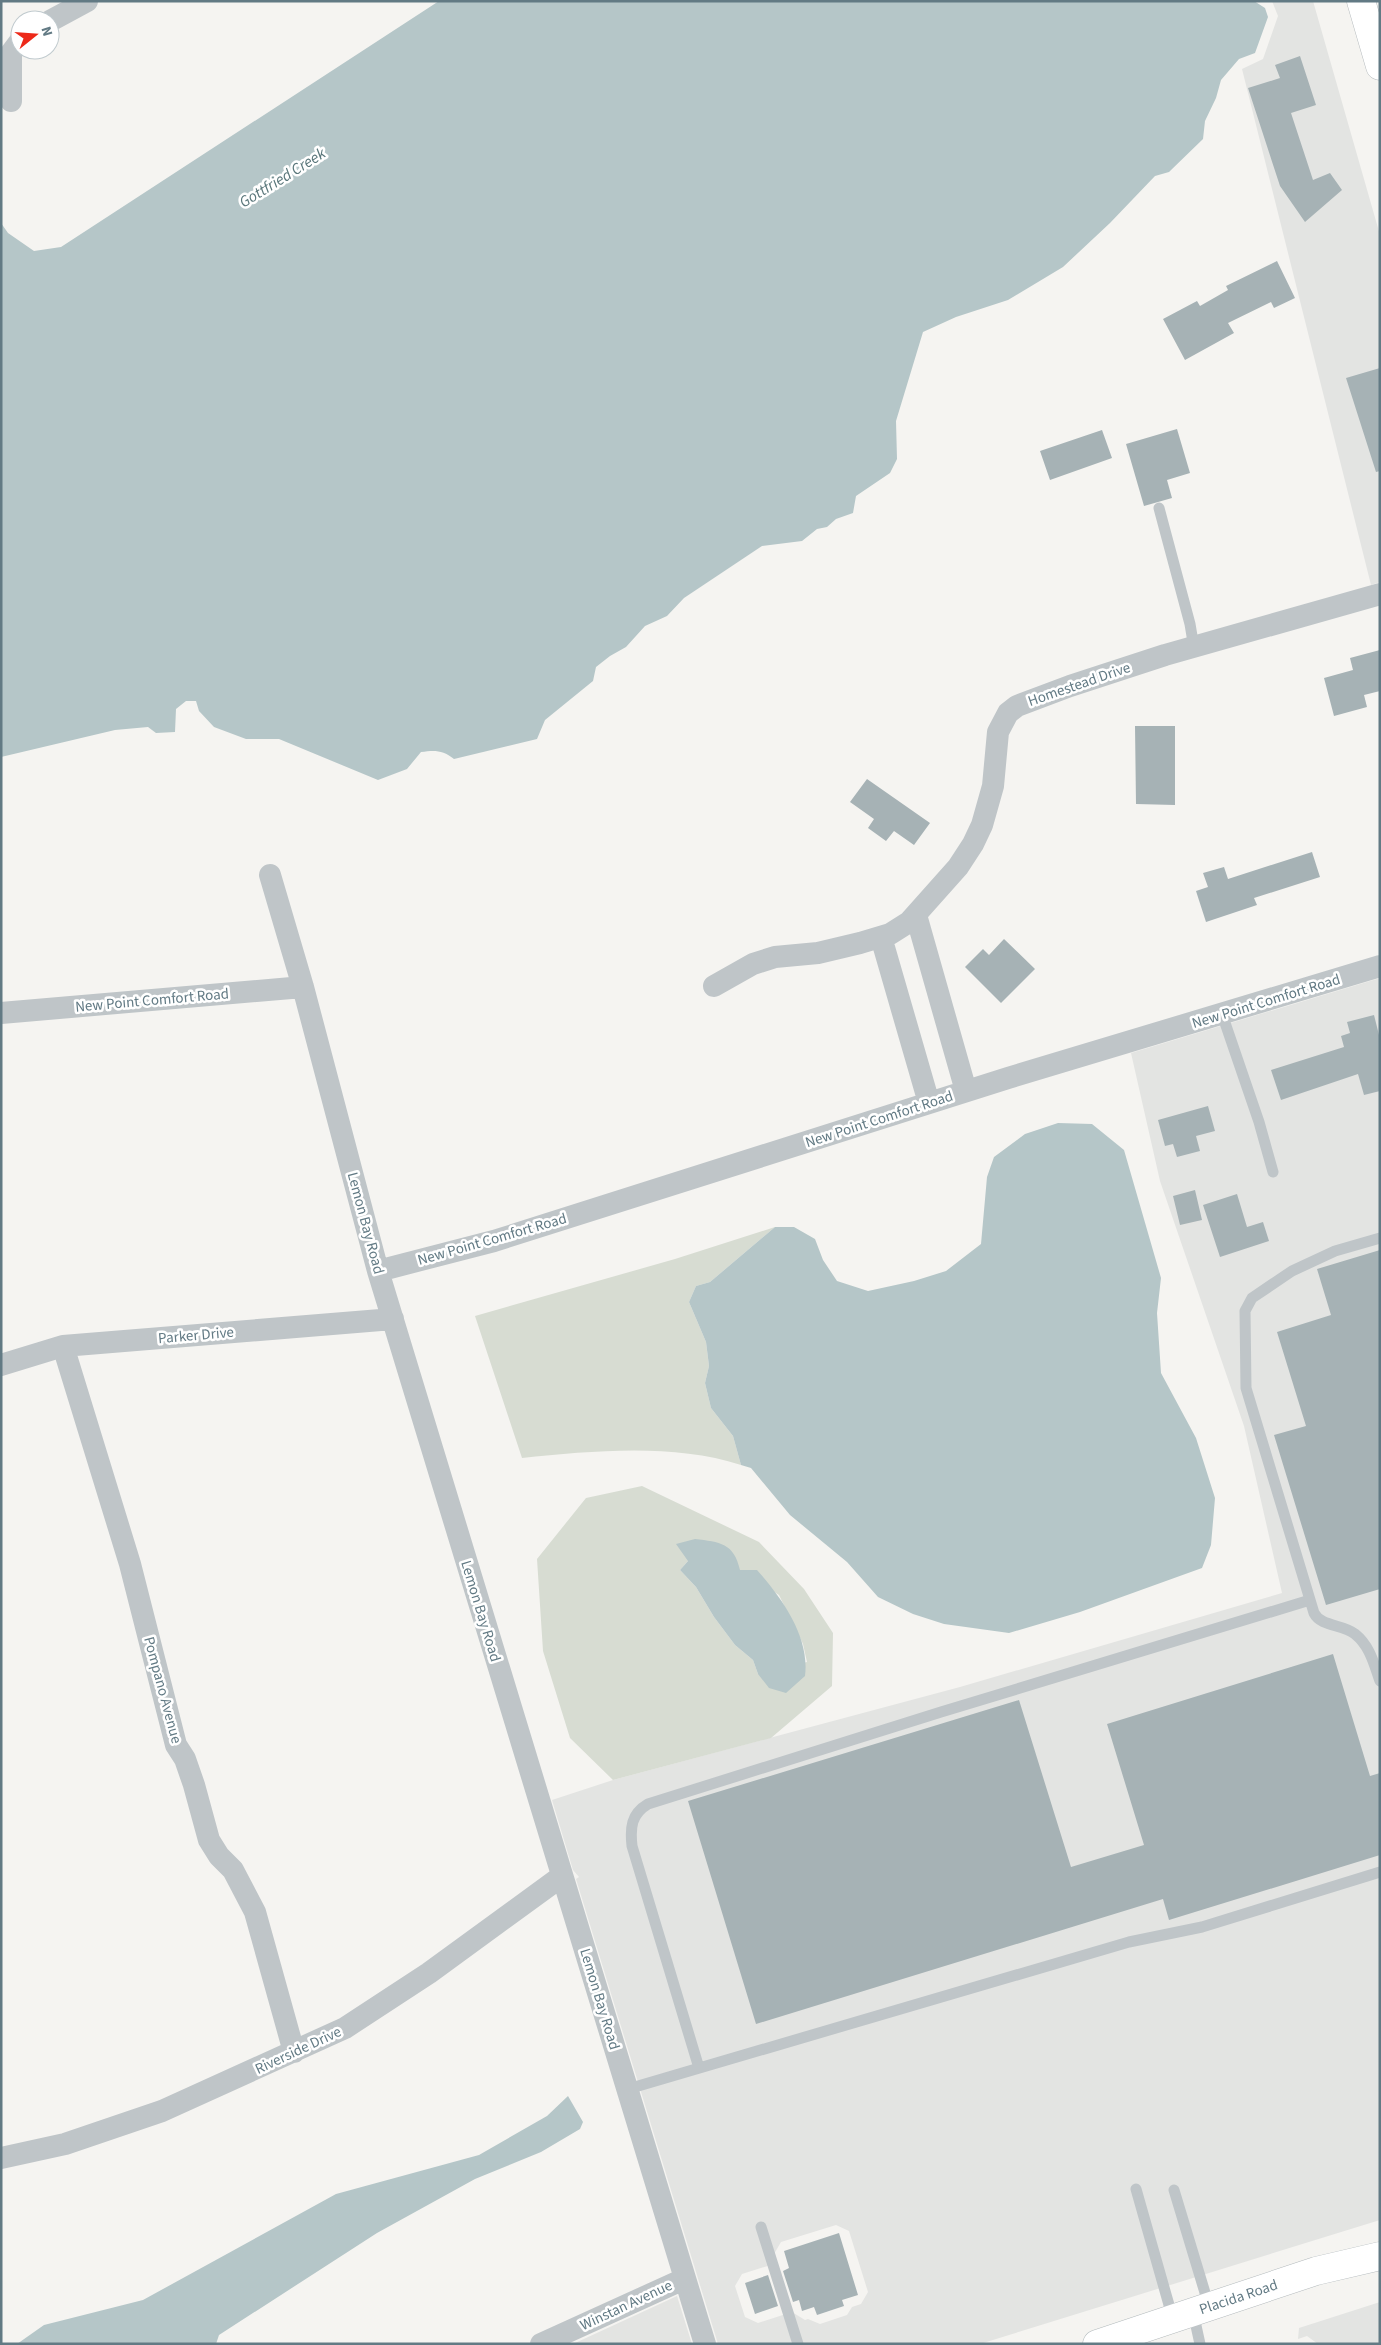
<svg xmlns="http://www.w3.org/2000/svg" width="1381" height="2345" viewBox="0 0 1381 2345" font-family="'Source Sans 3',sans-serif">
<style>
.built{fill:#e3e4e2;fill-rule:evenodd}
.green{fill:#d7dcd2;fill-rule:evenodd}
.water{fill:#b5c6c8}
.building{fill:#a6b2b5}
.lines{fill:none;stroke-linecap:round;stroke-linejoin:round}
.secondary-casing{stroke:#b2b9bc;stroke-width:29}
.primary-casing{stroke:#b3b9bc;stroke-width:29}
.service{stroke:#bfc5c8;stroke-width:11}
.minor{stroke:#bfc5c8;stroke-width:22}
.secondary{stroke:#fff;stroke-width:28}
.primary{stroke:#fff;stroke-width:28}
.labels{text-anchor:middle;stroke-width:5;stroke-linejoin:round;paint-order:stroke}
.street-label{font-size:15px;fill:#627a84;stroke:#fff}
.water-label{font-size:16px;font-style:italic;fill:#59767a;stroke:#fff}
</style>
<rect width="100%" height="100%" fill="#f5f4f1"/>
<!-- built -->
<path class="built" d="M 1272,1 L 1313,1 L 1380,235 L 1380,582 L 1371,585 L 1242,69 L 1263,59 L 1278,16 Z
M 1380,978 L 1380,2220 L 980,2344 L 718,2344 L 576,1879 L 579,1877 L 573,1870 L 552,1800 L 613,1780 L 960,1687 L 1282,1593 L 1244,1426 L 1160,1181 L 1131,1053 ZM 836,2225 L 849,2231 L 868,2292 L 861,2304 L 852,2307 L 847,2315 L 820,2324 L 808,2319 L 805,2320 L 792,2312 L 758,2323 L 745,2317 L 735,2286 L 742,2274 L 777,2263 L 774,2254 L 781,2242 Z
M 677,2296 L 692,2344 L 573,2344 Z
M 1380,2302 L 1380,2344 L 1318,2344 L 1307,2336 L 1298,2339 L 1299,2328 Z"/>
<!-- green -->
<path class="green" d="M 775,1227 L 710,1282 L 696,1286 L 689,1302 L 706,1342 L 709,1366 L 705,1383 L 711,1408 L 733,1436 L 741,1465 C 672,1443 593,1451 522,1458 L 475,1316 L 675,1259 Z
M 642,1486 L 759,1542 L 804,1589 L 833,1633 L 832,1686 L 771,1738 L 613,1780 L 570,1738 L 543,1651 L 537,1559 L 586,1498 ZM 688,1561 L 740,1570 L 779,1595 L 803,1644 L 807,1662 L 758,1674 L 753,1660 L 735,1645 L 714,1617 L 696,1587 L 680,1570 Z"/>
<!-- water -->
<path class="water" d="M 439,1 L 1254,1 L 1265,8 L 1268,17 L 1255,53 L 1239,59 L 1221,80 L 1216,98 L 1205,121 L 1203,139 L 1169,172 L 1155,176 L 1110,223 L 1063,267 L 1008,300 L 956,317 L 923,332 L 896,421 L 897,459 L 890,473 L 856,496 L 853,513 L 836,519 L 827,527 L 817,529 L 802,541 L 762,546 L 684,598 L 667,616 L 645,626 L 626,647 L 610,656 L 596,667 L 593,681 L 545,720 L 537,739 L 454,759 C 443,750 435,750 421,752 L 407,769 L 378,780 L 279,739 L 246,739 L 214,727 L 199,711 L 196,701 L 186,701 L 176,709 L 175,732 L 156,733 L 148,727 L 115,730 L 1,757 L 1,223 L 8,233 L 34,251 L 61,247 Z
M 1058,1123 L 1092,1124 L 1124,1150 L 1161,1278 L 1157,1313 L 1161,1373 L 1196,1438 L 1215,1498 L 1211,1545 L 1202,1568 L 1080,1612 L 1009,1633 L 944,1624 L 913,1614 L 878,1597 L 847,1562 L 790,1515 L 751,1468 L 741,1465 L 733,1436 L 711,1408 L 705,1383 L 709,1366 L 706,1342 L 689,1302 L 696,1286 L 710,1282 L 775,1227 L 794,1227 L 815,1239 L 823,1260 L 837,1281 L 868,1291 L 914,1281 L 946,1271 L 981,1244 L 987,1177 L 994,1157 L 1025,1134 Z
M 695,1539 C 720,1542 734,1543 740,1570 L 757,1570 C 782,1598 810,1637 805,1676 L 786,1693 L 769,1688 L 758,1674 L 753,1660 L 735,1645 L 714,1617 L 696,1587 L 680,1570 L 688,1561 L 676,1544 Z
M 568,2096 L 583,2122 L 580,2129 L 541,2152 L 475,2179 L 377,2233 L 219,2335 L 216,2344 L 17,2344 L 44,2325 L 143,2300 L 336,2194 L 479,2155 L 547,2116 Z"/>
<!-- building -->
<path class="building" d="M 1300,56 L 1316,105 L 1291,113 L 1313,180 L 1330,173 L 1342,190 L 1305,222 L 1280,186 L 1248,88 L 1280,78 L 1275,65 Z
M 1277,261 L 1295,298 L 1274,308 L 1271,302 L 1228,323 L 1234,333 L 1185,360 L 1163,319 L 1197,301 L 1200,306 L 1228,290 L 1226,286 Z
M 1380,368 L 1380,471 L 1376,472 L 1346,378 Z
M 1177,429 L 1190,473 L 1167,480 L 1172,498 L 1144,506 L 1126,444 Z
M 1102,430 L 1112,458 L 1050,480 L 1040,451 Z
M 1380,650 L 1380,691 L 1364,695 L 1367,707 L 1334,716 L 1324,678 L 1353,670 L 1350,658 Z
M 1135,726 L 1175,726 L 1175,805 L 1136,804 Z
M 867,779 L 930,823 L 914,845 L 894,831 L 886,841 L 868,828 L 874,819 L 850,802 Z
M 1312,852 L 1320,877 L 1254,898 L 1257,905 L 1206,922 L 1196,891 L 1208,887 L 1203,873 L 1224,867 L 1228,879 Z
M 1004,939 L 1035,969 L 1001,1003 L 965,967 L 983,949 L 989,955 Z
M 1374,1015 L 1380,1039 L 1380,1091 L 1364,1095 L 1358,1074 L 1281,1100 L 1271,1070 L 1344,1047 L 1341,1036 L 1350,1033 L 1347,1022 Z
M 1208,1106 L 1215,1131 L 1196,1136 L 1200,1151 L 1177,1157 L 1173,1144 L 1165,1146 L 1158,1120 Z
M 1195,1190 L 1202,1220 L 1180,1225 L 1173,1196 Z
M 1237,1194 L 1247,1227 L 1263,1222 L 1269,1241 L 1220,1257 L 1203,1205 Z
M 1380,1250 L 1380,1589 L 1326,1605 L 1274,1435 L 1306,1426 L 1277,1332 L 1331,1315 L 1317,1269 Z
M 1333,1654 L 1370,1776 L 1380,1773 L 1380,1855 L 1169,1920 L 1163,1899 L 756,2024 L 688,1801 L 1019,1700 L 1071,1867 L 1144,1845 L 1107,1724 Z
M 839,2233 L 858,2295 L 842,2300 L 844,2306 L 817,2315 L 814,2307 L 802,2311 L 799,2300 L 793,2302 L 783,2271 L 789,2268 L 784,2251 Z
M 768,2275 L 778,2306 L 755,2314 L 745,2283 Z"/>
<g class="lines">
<!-- secondary casing -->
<g class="secondary-casing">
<g id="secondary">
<path id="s1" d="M 1097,2344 L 1316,2271 L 1380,2256"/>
</g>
</g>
<!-- primary casing -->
<g class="primary-casing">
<path id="primary" d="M 1361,1 L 1380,66"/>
</g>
<!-- service -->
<path class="service" d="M 1159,508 L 1190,624 L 1194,648
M 1222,1014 L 1259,1122 L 1273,1172
M 1380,1238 L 1335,1251 L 1292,1271 L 1252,1298 L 1245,1311 L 1246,1388 L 1314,1613 C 1321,1627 1343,1624 1355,1634 C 1370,1646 1374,1664 1380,1681
M 699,2068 L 632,1846 C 630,1828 631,1814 648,1804 L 941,1712 L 1310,1600
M 628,2089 L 1129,1942 L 1202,1927 L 1380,1872
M 1136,2189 L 1173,2319
M 1174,2190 L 1209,2306
M 761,2227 L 798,2344
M 1193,2312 L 1200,2344"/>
<!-- minor -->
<path class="minor" d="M 50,21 L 87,1
M 11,101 L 11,53 L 20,41
M 270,875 L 303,987 L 378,1271 L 705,2344
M 916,915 L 966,1091
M 881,937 L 929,1103
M 714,986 L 753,964 L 775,957 L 818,953 L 860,943 L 890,934 L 909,922 L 958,867 L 973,844 L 982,825 L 993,786 L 998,732 L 1008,713 L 1017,706 L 1070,686 L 1165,655 L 1380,594
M 1,1013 L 303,987
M 378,1271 L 494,1241 L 1008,1078 L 1380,966
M 63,1346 L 130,1564 L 176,1745 L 185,1759 L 194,1785 L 209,1840 L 219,1856 L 233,1870 L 255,1912 L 294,2052
M 1,1365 L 63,1346 L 393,1319
M 1,2158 L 65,2144 L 162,2111 L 345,2028 L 429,1973 L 562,1876
M 541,2344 L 684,2279"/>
<!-- secondary -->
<use href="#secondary" class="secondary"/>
<!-- primary -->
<use href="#primary" class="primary"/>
</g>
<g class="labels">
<!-- street labels -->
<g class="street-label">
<text transform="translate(1079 684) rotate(-19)" y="5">Homestead Drive</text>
<text transform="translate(152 1000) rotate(-5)" y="5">New Point Comfort Road</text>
<text transform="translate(1266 1001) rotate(-17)" y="5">New Point Comfort Road</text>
<text transform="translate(879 1119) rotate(-18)" y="5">New Point Comfort Road</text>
<text transform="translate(366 1223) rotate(75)" y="5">Lemon Bay Road</text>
<text transform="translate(492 1239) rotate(-16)" y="5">New Point Comfort Road</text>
<text transform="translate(196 1335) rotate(-5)" y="5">Parker Drive</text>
<text transform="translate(481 1611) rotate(73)" y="5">Lemon Bay Road</text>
<text transform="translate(163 1690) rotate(75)" y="5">Pompano Avenue</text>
<text transform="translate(600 1999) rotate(73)" y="5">Lemon Bay Road</text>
<text transform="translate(298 2050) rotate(-25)" y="5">Riverside Drive</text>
<text dy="5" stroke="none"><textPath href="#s1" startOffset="149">Placida Road</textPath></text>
<text transform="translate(626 2305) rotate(-25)" y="5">Winstan Avenue</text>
</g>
<!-- water labels -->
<g class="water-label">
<text transform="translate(282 177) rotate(-32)" y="6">Gottfried Creek</text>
</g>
</g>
<!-- border -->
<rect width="1381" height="2345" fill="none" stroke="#627a84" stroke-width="5"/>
<!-- north arrow -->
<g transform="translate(35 35) rotate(73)"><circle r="24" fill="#ffffff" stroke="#c0cace"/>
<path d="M0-4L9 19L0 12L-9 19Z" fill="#ed2919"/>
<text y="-8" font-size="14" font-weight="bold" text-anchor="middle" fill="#627a84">N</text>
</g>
</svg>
